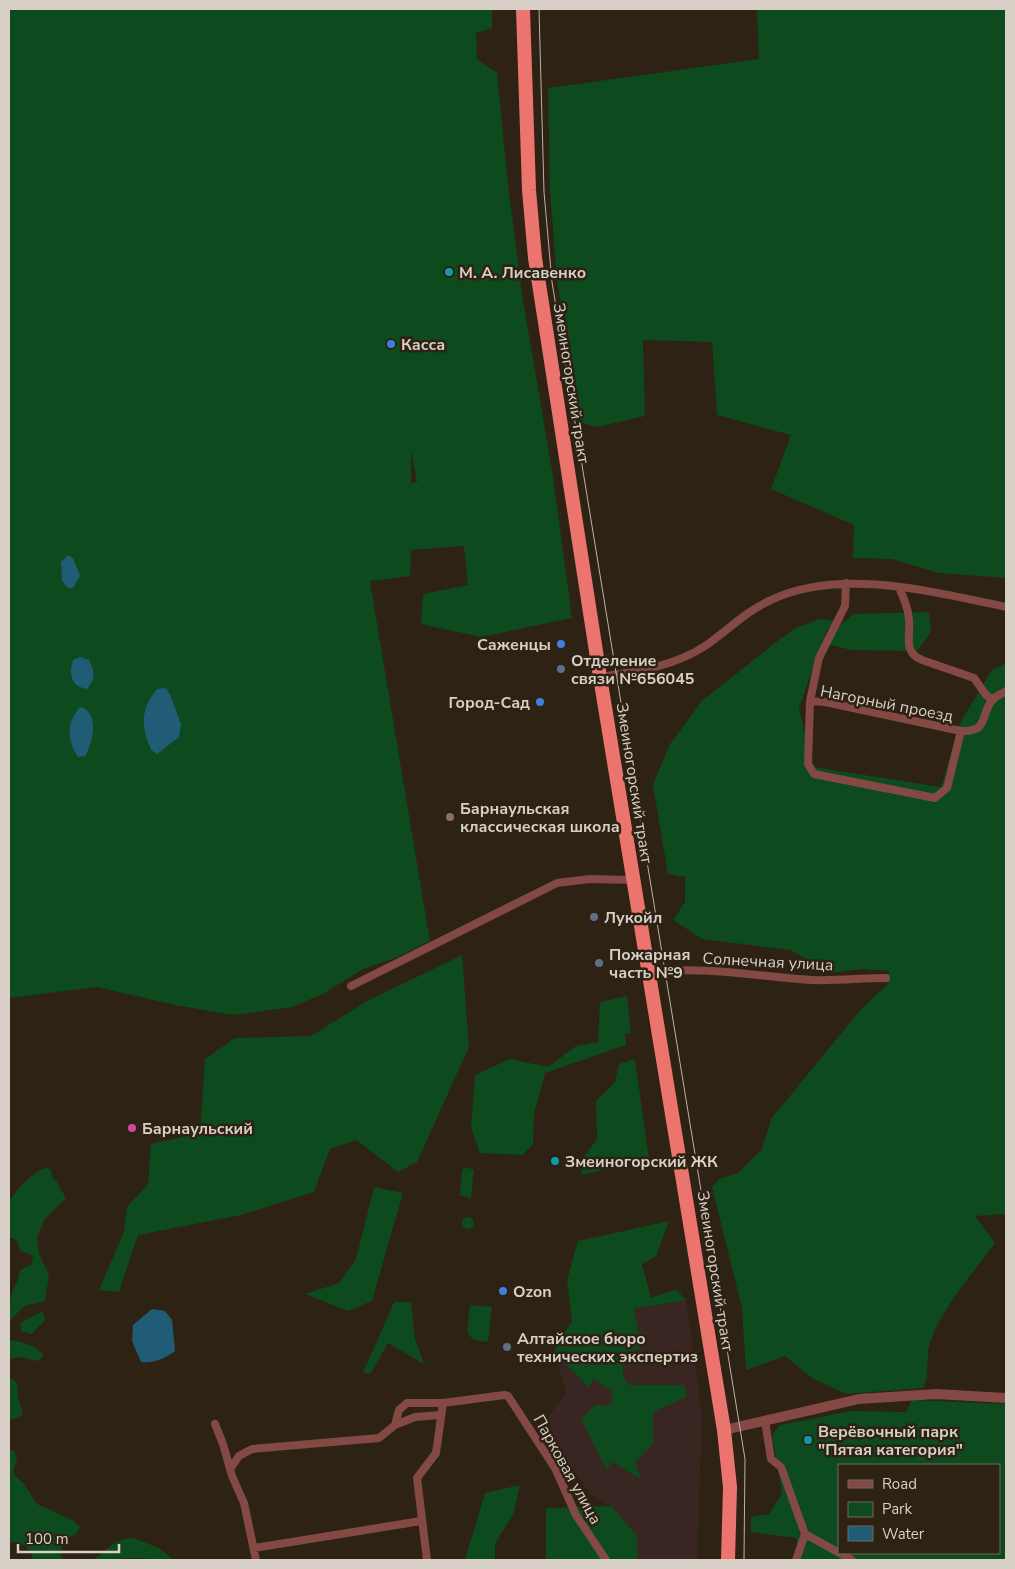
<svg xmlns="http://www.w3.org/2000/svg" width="1015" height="1569" viewBox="0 0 1015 1569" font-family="'Nunito Sans',sans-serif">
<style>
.commercial{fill:#392622}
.green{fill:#0d4a1e;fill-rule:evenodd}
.water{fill:#205c75}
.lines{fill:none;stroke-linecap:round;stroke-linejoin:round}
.minor{stroke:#844845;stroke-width:8}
.tertiary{stroke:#844845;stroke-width:10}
.trunk{stroke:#ec746e;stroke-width:14}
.tram{stroke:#bbb3a9;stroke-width:1}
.culture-dot{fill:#0f9aa8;stroke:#2d2213;stroke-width:2}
.shop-dot{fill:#3f7fe0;stroke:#2d2213;stroke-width:2}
.service-dot{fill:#5c6f8a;stroke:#2d2213;stroke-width:2}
.education-dot{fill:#8d6e63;stroke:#2d2213;stroke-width:2}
.hotel-dot{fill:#d1479c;stroke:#2d2213;stroke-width:2}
.labels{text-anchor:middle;stroke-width:5;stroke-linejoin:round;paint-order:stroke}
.poi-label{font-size:16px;font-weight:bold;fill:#d8d0c7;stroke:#2d2213;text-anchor:start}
.street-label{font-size:16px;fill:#d8d0c7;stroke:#2d2213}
</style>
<rect width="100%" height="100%" fill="#2d2213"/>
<!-- commercial -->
<path class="commercial" d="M 686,1300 L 702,1415 L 697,1560 L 637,1560 L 637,1535 L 611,1506 L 591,1495 L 542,1425 L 567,1392 L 554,1353 L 634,1309 Z"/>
<!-- green -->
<path class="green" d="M 9,9 L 492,9 L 492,28 L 476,33 L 477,59 L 497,73 L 508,185 L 523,300 L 553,476 L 572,618 L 481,637 L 421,624 L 423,594 L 468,585 L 464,546 L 411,550 L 410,576 L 370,581 L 430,941 L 398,957 L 363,969 L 323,994 L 292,1007 L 233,1015 L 175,1005 L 97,987 L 9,998 ZM 411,450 L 417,482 L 411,484 Z
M 757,9 L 1006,9 L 1006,578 L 939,573 L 892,559 L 853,558 L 854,525 L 771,489 L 791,435 L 717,415 L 712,342 L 643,340 L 645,416 L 597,427 L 582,423 L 557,281 L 550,191 L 548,88 L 759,59 Z
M 929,612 L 931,632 L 917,651 L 851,650 L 827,644 L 837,628 L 853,614 Z
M 820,619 L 835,621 L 826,632 L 799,708 L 813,767 L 941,787 L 959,725 L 992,670 L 1006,663 L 1006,1214 L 975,1216 L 995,1243 C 973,1273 941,1309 930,1343 C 925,1359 931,1372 923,1388 L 846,1394 L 812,1378 L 785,1356 L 746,1370 L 742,1308 L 712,1187 L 719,1179 L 738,1173 L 762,1149 L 771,1119 L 862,1008 L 887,985 L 889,971 L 861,969 L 829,973 L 791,950 L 702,939 L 673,920 L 685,902 L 685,877 L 668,874 L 653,785 L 670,744 L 702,701 L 780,639 L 796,628 Z
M 462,955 L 469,1047 L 417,1162 L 398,1172 L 356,1140 L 330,1149 L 314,1192 L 241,1215 L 138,1235 L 119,1292 L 99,1290 L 124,1232 L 127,1207 L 148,1184 L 151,1144 L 200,1133 L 205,1059 L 235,1038 L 311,1036 L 367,1001 Z
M 627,996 L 631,1033 L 625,1034 L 626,1045 L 545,1073 L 534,1114 L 533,1144 L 523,1155 L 480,1153 L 471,1128 L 475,1075 L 510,1059 L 548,1067 L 576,1046 L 598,1042 L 600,1002 Z
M 635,1059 L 649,1159 L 582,1175 L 580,1163 L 597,1139 L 596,1101 L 615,1082 L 619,1064 Z
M 466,1167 L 474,1170 L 471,1198 L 460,1196 L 462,1170 Z
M 47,1168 L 51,1170 L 52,1177 L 57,1182 L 66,1198 L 45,1219 L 37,1237 L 39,1254 L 49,1275 L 45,1301 L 24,1306 L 9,1322 C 9,1307 9,1298 16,1284 C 22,1272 15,1271 31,1265 L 33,1258 L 32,1255 L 21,1251 L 16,1240 L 9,1237 C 9,1227 7,1214 9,1204 C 11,1194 37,1167 47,1168 Z
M 374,1187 L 403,1193 L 372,1301 L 348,1311 L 305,1294 L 339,1283 L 356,1259 Z
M462 1223a6 6 0 1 1 12 0a6 6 0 1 1-12 0Z
M 669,1221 L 656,1256 L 642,1264 L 651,1298 L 676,1289 L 686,1300 L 634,1309 L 639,1334 L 645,1332 L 644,1346 L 623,1357 L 623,1375 L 628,1385 L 684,1385 L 687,1397 L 653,1412 L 653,1444 L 635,1462 L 641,1479 L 612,1462 L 607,1470 L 581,1420 L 595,1405 L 611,1405 L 613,1392 L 594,1379 L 588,1387 L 554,1353 L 560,1338 L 572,1322 L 567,1280 L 578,1241 Z
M 394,1302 L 411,1302 L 415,1339 L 424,1364 L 388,1343 L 371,1373 L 363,1373 Z
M 470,1305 L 492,1307 L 488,1342 L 473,1340 L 467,1332 Z
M 41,1312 L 44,1313 L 45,1320 L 32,1334 L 21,1331 L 20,1323 Z
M 9,1340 C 22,1341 36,1346 44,1355 L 39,1361 L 18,1357 L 9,1359 Z
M 9,1377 C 21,1383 16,1387 18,1398 C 19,1403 22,1408 23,1414 L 18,1418 L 9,1420 Z
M 912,1400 L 1006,1404 L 1006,1560 L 801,1560 L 796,1538 L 751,1532 L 751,1517 L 769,1514 L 782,1493 L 772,1435 L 780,1425 L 850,1411 L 906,1412 ZM 839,1465 L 999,1465 L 999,1553 L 839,1553 Z
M 9,1448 L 14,1451 L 17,1458 L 13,1473 L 24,1484 L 37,1504 L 74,1521 L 80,1527 L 76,1534 L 63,1540 L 61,1555 L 64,1560 L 31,1560 L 32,1554 C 26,1546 20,1540 9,1543 Z
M 520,1485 L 514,1513 L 495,1544 L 495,1560 L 465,1560 L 485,1493 Z
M 611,1506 L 637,1535 L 637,1560 L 546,1560 L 546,1508 Z
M 133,1538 L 159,1548 L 174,1560 L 131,1558 L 93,1560 C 107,1551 114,1538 133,1538 Z"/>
<!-- water -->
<path class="water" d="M 68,555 L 73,558 L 80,576 L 73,588 L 68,588 L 62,581 L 61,562 Z
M 80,657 L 89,660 C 95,672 96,678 87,689 C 70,686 69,674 73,660 Z
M 165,688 L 170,694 L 181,724 L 179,737 L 157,754 L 151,750 C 141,726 140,710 157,689 Z
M 80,707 C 100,712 93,743 85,756 L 78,757 C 67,740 66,723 80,707 Z
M 152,1309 L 165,1311 L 172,1320 L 175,1351 C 164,1359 155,1363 141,1362 L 132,1341 L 133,1325 Z"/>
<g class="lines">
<!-- minor -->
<path class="minor" d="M 899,588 C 904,598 908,608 909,619 C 911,635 902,652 922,660 L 974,678 L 986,695 L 993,700
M 600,677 C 636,672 675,666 705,646 C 727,631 746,611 771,600 C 840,567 934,592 1006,607
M 810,701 L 819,658 L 845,606 L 846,583
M 961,731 L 947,788 L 935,798 L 814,774 L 808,764 L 810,701 L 825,702 L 961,731 C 989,732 980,716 992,700 C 996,696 1002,694 1006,691
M 650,973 C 704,965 759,977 813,980 C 837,981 862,978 886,978
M 351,986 L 557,883 L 590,879 L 634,880
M 765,1421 L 771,1459 L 781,1467 L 805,1534 L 796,1560
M 215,1424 L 223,1444 L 232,1476 L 244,1503 L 256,1560
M 395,1425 L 415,1417 L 440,1415
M 230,1469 L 239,1456 L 252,1449 L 379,1438 L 395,1425 L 399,1410 L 407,1403 L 443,1403
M 805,1534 L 852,1560
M 254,1548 L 421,1521
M 427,1560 L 417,1478 L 436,1453 L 443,1403 L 504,1395 L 508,1396 L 555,1468 L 576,1515 L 606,1560"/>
<!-- tertiary -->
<path class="tertiary" d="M 724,1430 L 859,1399 L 936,1394 L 1006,1398"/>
<!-- trunk -->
<path class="trunk" d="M 523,9 L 529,190 L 535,258 L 600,677 L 724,1430 L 730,1487 L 728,1560"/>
<!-- tram -->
<path class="tram" d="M 539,9 L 544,192 L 552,282 L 745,1459 L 744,1560"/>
</g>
<!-- markers -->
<g class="culture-dot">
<circle cx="449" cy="272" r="5"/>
<circle cx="555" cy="1161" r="5"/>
<circle cx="808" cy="1440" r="5"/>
</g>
<g class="shop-dot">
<circle cx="391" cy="344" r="5"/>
<circle cx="561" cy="644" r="5"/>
<circle cx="540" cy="702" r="5"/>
<circle cx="503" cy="1291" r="5"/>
</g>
<g class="service-dot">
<circle cx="561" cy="669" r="5"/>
<circle cx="594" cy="917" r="5"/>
<circle cx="599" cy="963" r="5"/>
<circle cx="507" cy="1347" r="5"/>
</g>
<circle class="education-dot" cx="450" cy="817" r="5"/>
<circle class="hotel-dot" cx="132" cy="1128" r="5"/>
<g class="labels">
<!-- poi labels -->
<g class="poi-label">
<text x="459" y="278">М. А. Лисавенко</text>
<text x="401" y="350">Касса</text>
<text x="551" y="650" text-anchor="end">Саженцы</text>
<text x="571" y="666">Отделение<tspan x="571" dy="18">связи №656045</tspan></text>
<text x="530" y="708" text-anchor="end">Город-Сад</text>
<text x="460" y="814">Барнаульская<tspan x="460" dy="18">классическая школа</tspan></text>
<text x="604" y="923">Лукойл</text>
<text x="609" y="960">Пожарная<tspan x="609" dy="18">часть №9</tspan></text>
<text x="142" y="1134">Барнаульский</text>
<text x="565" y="1167">Змеиногорский ЖК</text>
<text x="513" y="1297">Ozon</text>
<text x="517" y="1344">Алтайское бюро<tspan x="517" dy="18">технических экспертиз</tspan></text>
<text x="818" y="1437">Верёвочный парк<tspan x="818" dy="18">"Пятая категория"</tspan></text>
</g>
<!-- street labels -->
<g class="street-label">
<text transform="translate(572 383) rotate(81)" y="6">Змеиногорский тракт</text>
<text transform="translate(887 703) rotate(11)" y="6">Нагорный проезд</text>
<text transform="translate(635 783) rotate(81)" y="6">Змеиногорский тракт</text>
<text transform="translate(768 961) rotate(3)" y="6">Солнечная улица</text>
<text transform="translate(716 1271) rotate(81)" y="6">Змеиногорский тракт</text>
<text transform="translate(568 1469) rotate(61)" y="6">Парковая улица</text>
</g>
</g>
<!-- border -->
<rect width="1015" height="1569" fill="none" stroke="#d8d0c7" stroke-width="20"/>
<!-- legend -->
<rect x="838" y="1464" width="162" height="90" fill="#2d2213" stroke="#71685b"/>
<rect x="848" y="1480" width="25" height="8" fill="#844845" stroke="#71685b"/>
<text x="882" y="1489" font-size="15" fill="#d8d0c7">Road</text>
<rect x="848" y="1502" width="25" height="15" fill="#0d4a1e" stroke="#71685b"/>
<text x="882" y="1514" font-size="15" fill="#d8d0c7">Park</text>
<rect x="848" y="1526" width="25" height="15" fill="#205c75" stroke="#71685b"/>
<text x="882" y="1539" font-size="15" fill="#d8d0c7">Water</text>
<!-- scale -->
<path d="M18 1544v8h101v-8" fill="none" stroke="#d8d0c7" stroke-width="2.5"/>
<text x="25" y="1544" font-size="15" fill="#d8d0c7" stroke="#2d2213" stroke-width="4" paint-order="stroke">100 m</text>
</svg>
